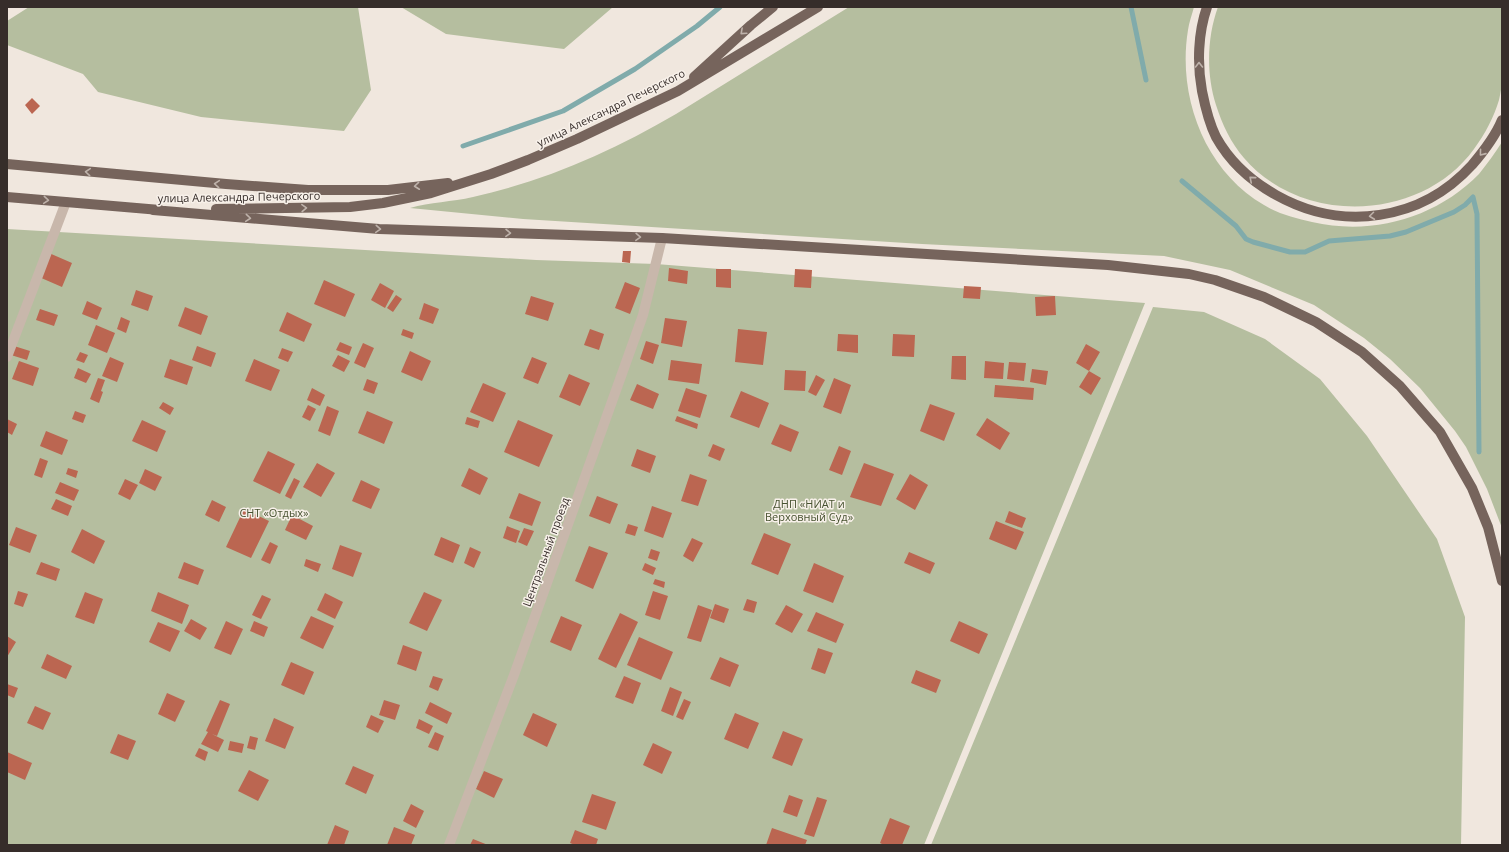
<svg xmlns="http://www.w3.org/2000/svg" width="1509" height="852" viewBox="0 0 1509 852" font-family="'Open Sans',sans-serif">
<style>
.green{fill:#b5be9f}
.lines{fill:none;stroke-linecap:round;stroke-linejoin:round}
.stream{stroke:#80abab;stroke-width:5}
.building{fill:#bb6651}
.minor{stroke:#c8b7ab;stroke-width:10}
.major{stroke:#76645c;stroke-width:10}
.oneway{stroke:#beb2aa}
.labels{text-anchor:middle;stroke-width:3;stroke-linejoin:round;paint-order:stroke}
.street-label{font-size:11px;fill:#362d2a;stroke:#f8f1ea}
.park-label{font-size:11px;fill:#475230;stroke:#f8f1ea}
</style>
<rect width="100%" height="100%" fill="#f0e7de"/>
<!-- green -->
<path class="green" d="M 29,7 L 358,7 L 371,90 L 344,131 L 201,117 L 98,92 L 83,74 L 7,45 L 7,21 Z
M 401,7 L 613,7 L 564,49 L 446,34 Z
M 849,7 L 1194,7 C 1192,15 1189,22 1188,30 C 1177,97 1205,171 1264,205 C 1278,214 1296,218 1312,222 C 1372,236 1436,218 1479,174 C 1487,164 1495,153 1502,142 L 1502,528 L 1487,489 L 1466,447 L 1455,431 L 1420,388 L 1390,359 L 1364,338 L 1314,305 L 1230,270 L 1164,256 L 922,244 L 523,219 L 410,208 C 430,202 452,202 473,197 C 545,181 613,151 676,114 Z
M 1218,7 L 1502,7 C 1502,37 1506,72 1499,100 C 1494,117 1485,134 1474,149 C 1422,221 1303,227 1244,158 C 1231,143 1222,124 1216,105 C 1206,74 1207,37 1218,7 Z
M 7,229 L 536,260 L 656,264 L 1145,303 L 924,845 L 7,845 Z
M 1153,307 L 1204,312 L 1265,339 L 1320,379 L 1367,436 L 1437,539 L 1465,617 L 1461,845 L 931,845 Z"/>
<g class="lines">
<!-- stream -->
<path class="stream" d="M 1131,7 L 1146,80
M 463,146 L 563,111 L 635,69 L 697,26 L 720,7
M 1182,181 L 1236,226 L 1246,239 L 1253,242 L 1290,252 L 1305,252 L 1329,241 L 1390,236 L 1406,232 L 1454,212 L 1465,205 L 1473,197 L 1477,214 L 1479,452"/>
</g>
<!-- building -->
<path class="building" d="M 32,98 L 40,106 L 32,114 L 25,105 Z
M 623,251 L 631,251 L 630,263 L 622,262 Z
M 49,253 L 72,263 L 62,287 L 39,277 Z
M 669,268 L 688,271 L 687,284 L 668,281 Z
M 716,269 L 731,269 L 731,288 L 716,287 Z
M 795,269 L 812,270 L 811,288 L 794,287 Z
M 324,280 L 355,294 L 345,317 L 314,304 Z
M 625,282 L 640,288 L 630,314 L 615,308 Z
M 380,283 L 394,291 L 385,308 L 371,300 Z
M 964,286 L 981,287 L 980,299 L 963,298 Z
M 136,290 L 153,296 L 148,311 L 131,305 Z
M 396,295 L 402,299 L 393,312 L 387,308 Z
M 531,296 L 554,303 L 548,321 L 525,314 Z
M 1055,296 L 1056,315 L 1036,316 L 1035,297 Z
M 87,301 L 102,308 L 97,320 L 82,314 Z
M 424,303 L 439,309 L 433,324 L 419,319 Z
M 185,307 L 208,316 L 201,335 L 178,326 Z
M 40,309 L 58,315 L 54,326 L 36,320 Z
M 287,312 L 312,324 L 304,342 L 279,331 Z
M 121,317 L 130,321 L 126,333 L 117,329 Z
M 665,318 L 687,321 L 682,347 L 661,343 Z
M 96,325 L 115,333 L 107,353 L 88,345 Z
M 403,329 L 414,333 L 412,339 L 401,335 Z
M 590,329 L 604,334 L 599,350 L 584,345 Z
M 738,329 L 767,332 L 763,365 L 735,362 Z
M 838,334 L 858,335 L 858,353 L 837,351 Z
M 893,334 L 915,335 L 914,357 L 892,356 Z
M 646,341 L 659,345 L 653,364 L 640,359 Z
M 340,342 L 352,347 L 349,355 L 336,350 Z
M 363,343 L 374,348 L 365,368 L 354,363 Z
M 1086,344 L 1100,352 L 1089,371 L 1076,363 Z
M 14,346 L 30,351 L 27,360 L 11,355 Z
M 197,346 L 216,353 L 211,367 L 192,360 Z
M 282,348 L 293,352 L 288,362 L 278,358 Z
M 410,351 L 431,361 L 422,381 L 401,372 Z
M 80,352 L 88,355 L 84,363 L 76,360 Z
M 338,355 L 350,361 L 344,372 L 332,366 Z
M 952,356 L 966,356 L 966,380 L 951,379 Z
M 110,357 L 124,363 L 117,382 L 102,376 Z
M 532,357 L 547,363 L 538,384 L 523,378 Z
M 170,359 L 193,367 L 187,385 L 164,377 Z
M 254,359 L 280,370 L 271,391 L 245,381 Z
M 671,360 L 702,364 L 699,384 L 668,380 Z
M 19,361 L 39,368 L 33,386 L 12,379 Z
M 985,361 L 1004,363 L 1003,379 L 984,378 Z
M 1009,362 L 1026,363 L 1024,381 L 1007,379 Z
M 78,368 L 91,374 L 86,383 L 74,378 Z
M 1032,369 L 1048,371 L 1046,385 L 1030,382 Z
M 785,370 L 806,371 L 805,391 L 784,390 Z
M 1089,371 L 1101,378 L 1091,395 L 1079,387 Z
M 569,374 L 590,383 L 580,406 L 559,397 Z
M 816,375 L 825,380 L 816,396 L 808,392 Z
M 98,378 L 105,380 L 101,391 L 103,392 L 99,403 L 90,399 Z
M 834,378 L 851,385 L 841,414 L 823,407 Z
M 367,379 L 378,383 L 374,394 L 363,390 Z
M 483,383 L 506,393 L 493,422 L 470,412 Z
M 637,384 L 659,394 L 653,409 L 630,400 Z
M 995,385 L 1034,388 L 1033,400 L 994,397 Z
M 312,388 L 325,395 L 320,406 L 307,400 Z
M 686,388 L 707,395 L 700,418 L 678,411 Z
M 741,391 L 769,403 L 759,428 L 730,417 Z
M 163,402 L 174,408 L 170,415 L 159,408 Z
M 930,404 L 955,413 L 944,441 L 920,431 Z
M 308,405 L 316,409 L 310,421 L 302,417 Z
M 327,406 L 339,411 L 330,436 L 318,431 Z
M 75,411 L 86,415 L 83,423 L 72,419 Z
M 367,411 L 393,422 L 384,444 L 358,433 Z
M 677,416 L 698,424 L 697,429 L 675,421 Z
M 467,417 L 480,421 L 478,428 L 465,424 Z
M 987,418 L 1010,433 L 1000,450 L 976,435 Z
M 7,419 L 17,424 L 12,435 L 7,432 Z
M 142,420 L 166,431 L 157,452 L 132,441 Z
M 518,420 L 553,435 L 539,467 L 504,452 Z
M 780,424 L 799,432 L 791,452 L 771,444 Z
M 46,431 L 68,440 L 62,455 L 40,446 Z
M 713,444 L 725,449 L 720,461 L 708,456 Z
M 839,446 L 851,451 L 842,475 L 829,470 Z
M 637,449 L 656,456 L 650,473 L 631,466 Z
M 268,451 L 295,464 L 280,494 L 253,481 Z
M 40,458 L 48,461 L 42,478 L 34,475 Z
M 317,463 L 335,473 L 321,497 L 303,487 Z
M 864,463 L 894,474 L 881,506 L 850,497 Z
M 68,468 L 78,471 L 76,478 L 66,474 Z
M 469,468 L 488,478 L 480,495 L 461,486 Z
M 145,469 L 162,477 L 155,491 L 139,483 Z
M 690,474 L 707,480 L 698,506 L 681,501 Z
M 910,474 L 928,485 L 915,510 L 896,499 Z
M 294,478 L 300,481 L 291,499 L 285,496 Z
M 125,479 L 138,485 L 130,500 L 118,494 Z
M 361,480 L 380,489 L 371,509 L 352,501 Z
M 60,482 L 79,490 L 74,501 L 55,493 Z
M 519,493 L 541,502 L 532,526 L 509,518 Z
M 597,496 L 618,504 L 610,524 L 589,516 Z
M 56,499 L 72,506 L 68,516 L 51,509 Z
M 212,500 L 226,507 L 219,522 L 205,515 Z
M 652,506 L 672,513 L 663,538 L 644,531 Z
M 244,509 L 269,521 L 251,558 L 226,547 Z
M 1009,511 L 1026,518 L 1022,528 L 1005,522 Z
M 292,515 L 313,526 L 306,540 L 285,530 Z
M 996,521 L 1024,532 L 1016,550 L 989,539 Z
M 628,524 L 638,527 L 635,536 L 625,533 Z
M 507,526 L 520,531 L 516,543 L 503,538 Z
M 16,527 L 37,535 L 30,553 L 9,545 Z
M 524,528 L 534,531 L 527,546 L 518,542 Z
M 82,529 L 105,541 L 94,564 L 71,552 Z
M 764,533 L 791,544 L 778,575 L 751,564 Z
M 441,537 L 460,545 L 453,563 L 434,555 Z
M 692,538 L 703,543 L 693,562 L 683,556 Z
M 270,542 L 278,546 L 270,564 L 261,560 Z
M 340,545 L 362,553 L 353,577 L 332,569 Z
M 589,546 L 608,553 L 593,589 L 575,581 Z
M 470,547 L 481,552 L 474,568 L 464,563 Z
M 651,549 L 660,552 L 657,561 L 648,558 Z
M 909,552 L 935,563 L 930,574 L 904,563 Z
M 306,559 L 321,564 L 318,572 L 304,566 Z
M 41,562 L 60,569 L 56,581 L 36,574 Z
M 184,562 L 204,570 L 198,585 L 178,578 Z
M 645,563 L 656,568 L 653,575 L 642,570 Z
M 814,563 L 844,576 L 833,603 L 803,591 Z
M 655,579 L 665,582 L 664,588 L 653,584 Z
M 18,591 L 28,594 L 23,607 L 14,604 Z
M 653,591 L 668,596 L 660,620 L 645,615 Z
M 85,592 L 103,599 L 94,624 L 75,617 Z
M 158,592 L 189,605 L 182,624 L 151,611 Z
M 424,592 L 442,600 L 427,631 L 409,623 Z
M 325,593 L 343,602 L 335,619 L 317,610 Z
M 262,595 L 271,599 L 261,619 L 252,615 Z
M 747,599 L 757,602 L 754,613 L 743,610 Z
M 715,604 L 729,609 L 724,623 L 710,618 Z
M 698,605 L 712,610 L 701,642 L 687,638 Z
M 786,605 L 803,614 L 792,633 L 775,624 Z
M 816,612 L 844,624 L 836,643 L 807,631 Z
M 620,613 L 638,622 L 616,668 L 598,659 Z
M 311,616 L 334,626 L 323,649 L 300,638 Z
M 561,616 L 582,625 L 571,651 L 550,642 Z
M 191,619 L 207,628 L 200,640 L 184,631 Z
M 226,621 L 243,629 L 231,655 L 214,648 Z
M 254,621 L 268,627 L 264,637 L 250,631 Z
M 959,621 L 988,634 L 979,654 L 950,641 Z
M 158,622 L 180,631 L 170,652 L 149,642 Z
M 7,636 L 16,642 L 7,657 Z
M 639,637 L 673,652 L 661,680 L 627,665 Z
M 403,645 L 422,652 L 416,671 L 397,664 Z
M 818,648 L 833,653 L 825,674 L 811,669 Z
M 47,654 L 72,666 L 66,679 L 41,668 Z
M 720,657 L 739,665 L 730,687 L 710,679 Z
M 291,662 L 314,672 L 304,695 L 281,685 Z
M 916,670 L 941,680 L 936,693 L 911,683 Z
M 433,676 L 443,679 L 438,691 L 429,687 Z
M 624,676 L 641,683 L 633,704 L 615,697 Z
M 7,684 L 18,688 L 14,698 L 7,695 Z
M 670,687 L 682,692 L 673,716 L 661,711 Z
M 167,693 L 185,701 L 175,722 L 158,714 Z
M 684,699 L 691,702 L 683,720 L 676,717 Z
M 220,700 L 230,704 L 217,736 L 212,734 L 224,740 L 218,752 L 201,744 L 208,732 L 206,731 Z
M 384,700 L 400,705 L 395,720 L 379,715 Z
M 430,702 L 452,713 L 447,724 L 425,713 Z
M 35,706 L 51,713 L 43,730 L 27,723 Z
M 533,713 L 557,724 L 547,747 L 523,735 Z
M 735,713 L 759,723 L 748,749 L 724,739 Z
M 371,715 L 384,721 L 378,733 L 366,727 Z
M 274,718 L 294,727 L 285,749 L 265,741 Z
M 419,719 L 433,726 L 429,734 L 416,728 Z
M 783,731 L 803,739 L 792,766 L 772,758 Z
M 435,732 L 444,736 L 438,751 L 428,747 Z
M 118,734 L 136,741 L 128,760 L 110,753 Z
M 250,736 L 258,738 L 255,750 L 247,748 Z
M 230,741 L 244,744 L 242,753 L 228,750 Z
M 653,743 L 672,752 L 662,774 L 643,765 Z
M 199,748 L 208,752 L 205,761 L 195,756 Z
M 7,752 L 32,763 L 25,780 L 7,772 Z
M 353,766 L 374,775 L 366,794 L 345,784 Z
M 249,770 L 269,780 L 258,801 L 238,791 Z
M 484,771 L 503,779 L 494,798 L 476,789 Z
M 592,794 L 616,802 L 606,830 L 582,822 Z
M 789,795 L 803,800 L 797,817 L 783,812 Z
M 817,797 L 827,800 L 814,837 L 804,834 Z
M 411,804 L 424,811 L 416,828 L 403,821 Z
M 890,818 L 910,826 L 902,845 L 884,845 L 880,843 Z
M 335,825 L 349,831 L 344,845 L 327,845 Z
M 394,827 L 415,835 L 411,845 L 387,845 Z
M 772,828 L 807,840 L 805,845 L 766,845 Z
M 575,830 L 598,839 L 596,845 L 575,845 L 570,843 Z
M 473,839 L 488,845 L 470,845 Z"/>
<g class="lines">
<!-- minor -->
<path class="minor" d="M 7,357 L 66,202
M 449,845 L 514,675 L 643,315 L 662,238"/>
<!-- major -->
<path class="major" d="M 1207,7 C 1198,33 1197,64 1202,91 C 1205,106 1209,123 1216,137 C 1230,162 1251,181 1276,195 C 1342,232 1421,221 1472,165 C 1484,151 1495,137 1502,120
M 694,77 L 751,25 L 773,7
M 7,164 L 226,184 L 308,190 L 388,190 L 448,183
M 7,197 L 160,210
M 216,209 L 350,207 L 383,203 L 431,193 L 491,174 L 528,160 L 577,139 L 678,91 L 818,7
M 153,210 L 379,229 L 662,238 L 1108,265 L 1189,274 L 1215,280 L 1264,297 L 1316,322 L 1362,352 L 1400,386 L 1440,432 L 1472,488 L 1488,527 L 1502,581"/>
</g>
<!-- one-way arrows -->
<defs><path id="oneway-chevron" d="M-2-3.5L2.5 0L-2 3.5" fill="none" stroke-width="1.6" stroke-linecap="round" stroke-linejoin="round"/></defs>
<g class="oneway">
<use href="#oneway-chevron" transform="translate(743 32) rotate(138)"/>
<use href="#oneway-chevron" transform="translate(1199 65) rotate(-90)"/>
<use href="#oneway-chevron" transform="translate(1482 153) rotate(129)"/>
<use href="#oneway-chevron" transform="translate(88 172) rotate(-175)"/>
<use href="#oneway-chevron" transform="translate(1252 179) rotate(-140)"/>
<use href="#oneway-chevron" transform="translate(217 184) rotate(-175)"/>
<use href="#oneway-chevron" transform="translate(417 186) rotate(174)"/>
<use href="#oneway-chevron" transform="translate(46 200) rotate(5)"/>
<use href="#oneway-chevron" transform="translate(304 208) rotate(-2)"/>
<use href="#oneway-chevron" transform="translate(1372 216) rotate(173)"/>
<use href="#oneway-chevron" transform="translate(248 218) rotate(5)"/>
<use href="#oneway-chevron" transform="translate(378 229) rotate(4)"/>
<use href="#oneway-chevron" transform="translate(508 233) rotate(1)"/>
<use href="#oneway-chevron" transform="translate(638 237) rotate(2)"/>
</g>
<g class="labels">
<!-- street labels -->
<g class="street-label">
<text transform="translate(611 108) rotate(-26)" y="4">улица Александра Печерского</text>
<text transform="translate(239 197) rotate(-1)" y="4">улица Александра Печерского</text>
<text transform="translate(546 552) rotate(-70)" y="4">Центральный проезд</text>
</g>
<!-- park labels -->
<g class="park-label">
<text x="809" y="508">ДНП «НИАТ и<tspan x="809" dy="13">Верховный Суд»</tspan></text>
<text x="274" y="517">СНТ «Отдых»</text>
</g>
</g>
<!-- border -->
<rect width="1509" height="852" fill="none" stroke="#362d2a" stroke-width="16"/>
</svg>
